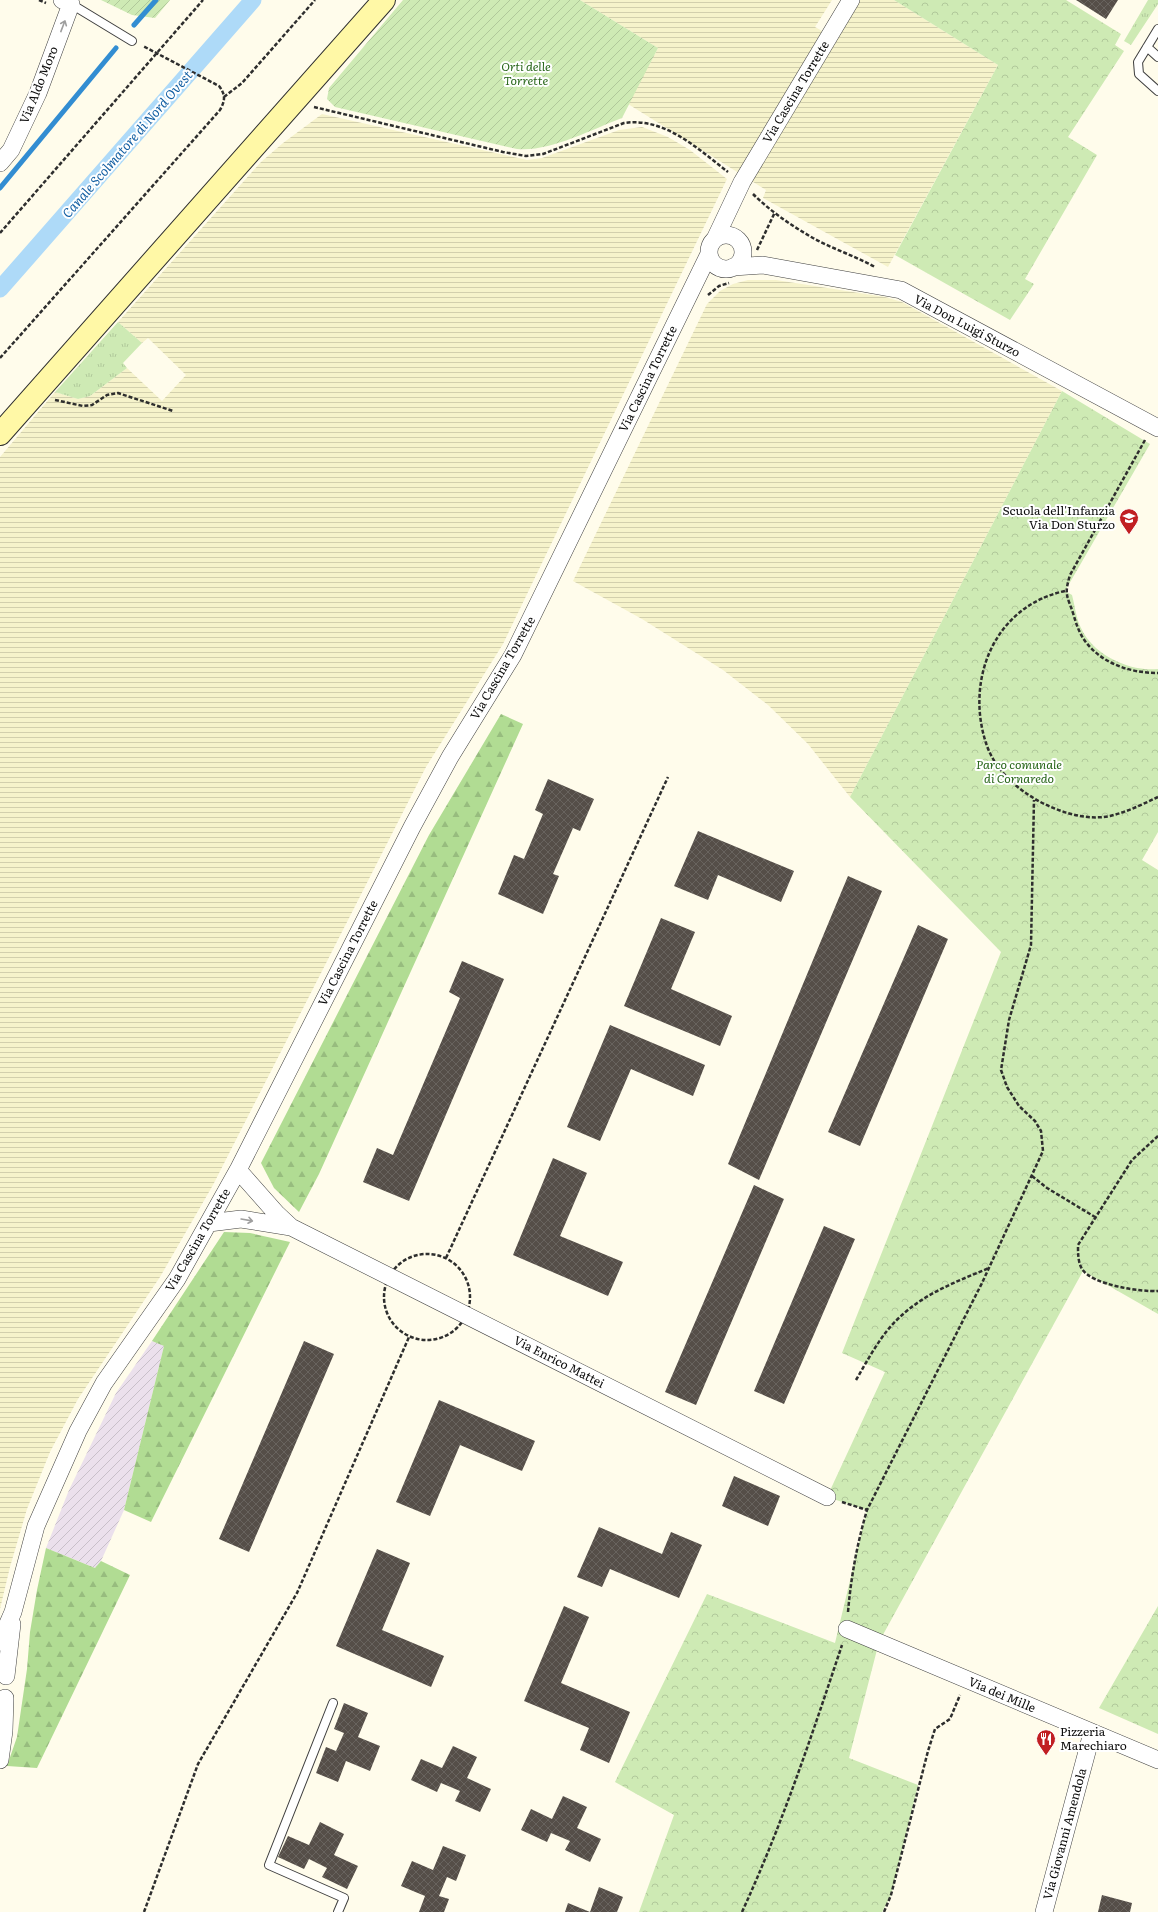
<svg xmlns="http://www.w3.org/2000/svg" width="1158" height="1912" viewBox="0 0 1158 1912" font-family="Literata,serif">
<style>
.industrial{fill:url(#industrial-furrows)}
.farmland{fill:url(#farmland-rules)}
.grass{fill:url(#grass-tufts)}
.forest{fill:url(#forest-firs)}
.park{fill:url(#park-crowns)}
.garden{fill:url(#garden-furrows)}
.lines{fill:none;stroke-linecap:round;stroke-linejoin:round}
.stream{stroke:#328dd2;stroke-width:5}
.canal{stroke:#aedaf8;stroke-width:17}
.building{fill:url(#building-cross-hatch)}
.service-casing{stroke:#3f3f3f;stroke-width:10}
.minor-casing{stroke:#3f3f3f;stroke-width:18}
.secondary-casing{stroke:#2e2e2e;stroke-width:24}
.path{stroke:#2e2e2e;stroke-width:2.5;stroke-dasharray:4 2;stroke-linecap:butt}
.service{stroke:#fff;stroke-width:8}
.minor{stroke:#fff;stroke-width:17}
.secondary{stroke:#fff8a6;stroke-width:22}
.oneway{stroke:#9e9e9e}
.labels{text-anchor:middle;stroke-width:4;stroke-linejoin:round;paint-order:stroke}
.park-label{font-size:12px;font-style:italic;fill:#28661a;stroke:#fff}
.street-label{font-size:12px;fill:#0c0c0c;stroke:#fff}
.poi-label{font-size:12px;fill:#0c0c0c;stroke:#fff;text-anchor:end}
.water-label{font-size:13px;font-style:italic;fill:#115ea2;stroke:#fff}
</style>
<defs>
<pattern id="industrial-furrows" width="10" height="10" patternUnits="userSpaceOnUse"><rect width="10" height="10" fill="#ebe0ec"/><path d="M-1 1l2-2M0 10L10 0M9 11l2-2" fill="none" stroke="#c8bfc9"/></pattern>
<pattern id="farmland-rules" width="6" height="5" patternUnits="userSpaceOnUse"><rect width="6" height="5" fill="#f6f3cb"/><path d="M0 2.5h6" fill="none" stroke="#d2cfad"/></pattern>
<pattern id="grass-tufts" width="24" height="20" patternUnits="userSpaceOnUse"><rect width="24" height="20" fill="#ceeab4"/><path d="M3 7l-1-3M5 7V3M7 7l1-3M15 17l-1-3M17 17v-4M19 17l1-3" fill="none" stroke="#b0c89a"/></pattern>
<pattern id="forest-firs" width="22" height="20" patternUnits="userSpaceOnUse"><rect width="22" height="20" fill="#b1dc93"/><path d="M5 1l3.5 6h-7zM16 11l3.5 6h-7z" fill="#97bc7e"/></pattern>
<pattern id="park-crowns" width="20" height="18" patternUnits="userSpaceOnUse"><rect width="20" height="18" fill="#ceeab4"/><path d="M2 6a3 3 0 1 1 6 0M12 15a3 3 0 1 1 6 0" fill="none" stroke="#b0c89a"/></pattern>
<pattern id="garden-furrows" width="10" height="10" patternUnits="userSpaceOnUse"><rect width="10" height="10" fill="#ceeab4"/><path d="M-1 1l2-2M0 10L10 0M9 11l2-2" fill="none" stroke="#b0c89a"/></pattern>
<pattern id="building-cross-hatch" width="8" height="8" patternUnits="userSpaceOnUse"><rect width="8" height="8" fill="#554e48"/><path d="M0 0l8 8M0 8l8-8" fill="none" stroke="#68635e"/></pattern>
</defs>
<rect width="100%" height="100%" fill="#fffceb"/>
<!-- industrial -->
<path class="industrial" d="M 152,1341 L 164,1346 L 124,1510 L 101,1561 L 95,1568 L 46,1548 L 69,1490 L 116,1393 Z"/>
<!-- farmland -->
<path class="farmland" d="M 580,0 L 832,0 L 815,27 L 835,38 L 856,0 L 894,0 L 998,65 L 888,267 L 763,198 L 766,190 L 628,104 L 658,48 Z
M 322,114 L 527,160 L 542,158 L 619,130 L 642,127 L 668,137 L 690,150 L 727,179 L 503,644 L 426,767 L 213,1185 L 160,1277 L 78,1399 L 50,1452 L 27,1509 L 10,1567 L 0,1609 L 0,457 L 55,392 L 78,399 L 90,396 L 127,368 L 162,401 L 186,375 L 148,338 L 142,343 L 118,322 L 261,162 L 283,143 Z
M 748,280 L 776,280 L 885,297 L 902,302 L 1062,391 L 850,797 L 808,744 L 768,705 L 723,670 L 642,619 L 573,581 L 707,304 L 720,291 L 733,284 Z"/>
<!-- grass -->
<path class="grass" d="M 1148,0 L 1158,0 L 1158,4 L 1131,45 L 1124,41 Z
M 118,322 L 142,343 L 123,363 L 127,368 L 90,396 L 78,399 L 55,392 Z"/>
<!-- forest -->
<path class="forest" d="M 501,714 L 523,724 L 319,1174 L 299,1212 L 274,1188 L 261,1163 L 429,835 Z
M 224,1232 L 250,1233 L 290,1242 L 151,1522 L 124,1510 L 164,1346 L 152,1341 Z
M 46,1548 L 95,1568 L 101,1561 L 130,1575 L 37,1768 L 7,1766 L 17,1737 L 27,1669 L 30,1632 L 37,1590 Z"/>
<!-- park -->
<path class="park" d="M 894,0 L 1066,0 L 1121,34 L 1115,45 L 1124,51 L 1068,137 L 1097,155 L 1025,279 L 1034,284 L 1010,320 L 895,255 L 998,65 Z
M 1062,391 L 1150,444 L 1065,591 L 1072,595 C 1075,606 1076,618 1081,628 C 1093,655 1130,672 1158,669 L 1158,832 L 1142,860 L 1158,870 L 1158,1314 L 1083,1271 L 879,1642 L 849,1758 L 918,1785 L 891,1895 L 882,1912 L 639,1912 L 674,1815 L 615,1782 L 707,1594 L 835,1643 L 867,1510 L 827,1497 L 885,1372 L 842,1353 L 1001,952 L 850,797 Z
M 1158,1606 L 1158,1734 L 1099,1708 Z"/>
<!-- garden -->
<path class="garden" d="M 101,0 L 170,0 L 155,18 L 132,15 Z
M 403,0 L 580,0 L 658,48 L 622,118 C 590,130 550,152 517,149 L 335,107 L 327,99 L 329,88 Z"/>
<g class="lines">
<!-- stream -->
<path class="stream" d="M 134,25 L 156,0
M 0,188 L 116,48"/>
<!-- canal -->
<path class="canal" d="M 0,289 L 253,0"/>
</g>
<!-- building -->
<path class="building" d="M 1076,0 L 1118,0 L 1106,19 Z
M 548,779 L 594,799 L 580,831 L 573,828 L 553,874 L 559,876 L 543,914 L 498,894 L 514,855 L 524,859 L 543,814 L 535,810 Z
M 698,831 L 794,871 L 781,902 L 718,875 L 708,900 L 674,886 Z
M 848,876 L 882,891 L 759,1180 L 728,1164 Z
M 661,918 L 695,932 L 671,989 L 732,1016 L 720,1046 L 624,1006 Z
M 918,925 L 948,939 L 860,1146 L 828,1132 Z
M 462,961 L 504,979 L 409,1201 L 363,1182 L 377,1148 L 393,1155 L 460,998 L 449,992 Z
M 610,1025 L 705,1065 L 693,1096 L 631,1069 L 600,1141 L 567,1127 Z
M 553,1158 L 587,1173 L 560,1236 L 623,1262 L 608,1296 L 513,1255 Z
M 754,1185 L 784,1199 L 696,1405 L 665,1392 Z
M 824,1226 L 855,1239 L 784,1404 L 754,1391 Z
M 304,1341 L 334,1354 L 249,1552 L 219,1539 Z
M 439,1400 L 535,1441 L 522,1471 L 460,1445 L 430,1516 L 396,1502 Z
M 734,1476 L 780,1496 L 768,1526 L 722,1506 Z
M 599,1527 L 662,1554 L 671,1532 L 702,1545 L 679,1598 L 610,1569 L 602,1587 L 577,1577 Z
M 377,1549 L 410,1563 L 382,1630 L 444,1656 L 431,1687 L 336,1646 Z
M 564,1606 L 589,1617 L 561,1683 L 630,1712 L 609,1763 L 580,1750 L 589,1728 L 524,1701 Z
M 344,1703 L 368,1713 L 358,1737 L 380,1746 L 370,1771 L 346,1761 L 338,1782 L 316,1773 L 326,1747 L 336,1751 L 344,1733 L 334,1729 Z
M 453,1746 L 477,1757 L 467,1778 L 491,1789 L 480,1812 L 455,1801 L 460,1791 L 441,1783 L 437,1792 L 411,1780 L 421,1759 L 442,1768 Z
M 563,1796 L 587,1807 L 577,1828 L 601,1839 L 590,1862 L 565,1850 L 570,1841 L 551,1833 L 547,1842 L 521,1830 L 531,1809 L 552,1819 Z
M 320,1822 L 344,1834 L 334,1855 L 358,1866 L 347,1889 L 322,1877 L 327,1868 L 309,1859 L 304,1869 L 278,1857 L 288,1836 L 309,1845 Z
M 443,1846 L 466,1855 L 456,1881 L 447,1877 L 439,1896 L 449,1899 L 444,1912 L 419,1912 L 425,1896 L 401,1886 L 412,1861 L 433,1870 Z
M 599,1887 L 623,1897 L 617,1912 L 565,1912 L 568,1903 L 590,1912 Z
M 1102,1895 L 1132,1903 L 1130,1912 L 1098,1912 Z"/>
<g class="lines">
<!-- service casing -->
<g class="service-casing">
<path id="service" d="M 71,4 L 132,41
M 1158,29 L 1138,62 L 1139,74 L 1158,91
M 1147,47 L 1158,57
M 333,1703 L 269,1865 L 344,1898 L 338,1912"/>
</g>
<!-- minor casing -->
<g class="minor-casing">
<path id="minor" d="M 0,163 L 11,150 L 38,93 L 71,4 L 62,0
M709 252a17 17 0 1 1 34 0a17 17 0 1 1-34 0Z
M 715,239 L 742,182 L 851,0
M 733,267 L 763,265 L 901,290 L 1158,428
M 238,1170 L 276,1213 L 291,1227 L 827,1497
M 209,1223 L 241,1219 L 291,1227
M 847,1629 L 1158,1760
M 0,1642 L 13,1612 L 36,1526 L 78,1431 L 104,1383 L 177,1279 L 238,1170 L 412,827 L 450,757 L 513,655 L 709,254
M 6,1676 L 12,1624
M 0,1760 L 4,1731 L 5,1698
M 1044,1912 L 1092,1733"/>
</g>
<!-- secondary casing -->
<g class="secondary-casing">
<path id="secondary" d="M 0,434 L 384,0"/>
</g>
<!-- path -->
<path class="path" d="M 39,0 L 46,3
M 224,97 L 242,83 L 315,0
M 314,107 L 503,152 L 526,156 L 543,154 L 624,123 C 665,117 698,149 728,172
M 753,194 C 770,211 792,226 813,238 C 833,249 855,256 875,267
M 0,233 L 203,0
M 757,250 L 775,212
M 708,295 L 719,286 L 729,283
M 0,358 L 220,110 C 225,101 226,95 219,86 L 143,46
M 55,400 L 83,406 L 92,405 L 107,395 L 118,393 L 173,411
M 1145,440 L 1070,575 C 1064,595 1067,595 1073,613 C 1076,623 1079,633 1085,641 C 1102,664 1131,673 1158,673
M 1065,591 C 994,606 964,681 987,746 C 997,774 1025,796 1051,807 C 1070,815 1090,820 1110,816 C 1127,812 1143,804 1158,797
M 1158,1136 L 1132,1160 L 1078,1245 C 1078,1254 1078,1262 1082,1269 C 1092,1285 1141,1292 1158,1291
M 1032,1176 L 1047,1188 L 1095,1217
M384 1297a43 43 0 1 1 86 0a43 43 0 1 1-86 0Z
M 446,1258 L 668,777
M 856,1380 C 869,1358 881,1334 900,1317 C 925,1293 958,1281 989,1268
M 842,1502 L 867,1510
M 848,1612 C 851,1577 857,1544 867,1510 L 982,1283 L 1043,1151 L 1041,1131 L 1035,1121 L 1019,1106 L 1007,1087 L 1001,1070 L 1009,1020 L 1031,945 L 1034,800
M 144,1912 L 198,1764 L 297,1593 L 409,1337
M 742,1912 C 782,1825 812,1735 842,1645
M 884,1912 L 891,1895 L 928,1751 L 935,1729 L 950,1719 L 960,1695"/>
<!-- service -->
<use href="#service" class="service"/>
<!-- minor -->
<use href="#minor" class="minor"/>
<!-- secondary -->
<use href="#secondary" class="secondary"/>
</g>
<!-- one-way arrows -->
<defs><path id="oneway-shaft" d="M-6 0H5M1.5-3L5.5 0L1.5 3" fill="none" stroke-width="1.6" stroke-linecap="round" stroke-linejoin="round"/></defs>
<g class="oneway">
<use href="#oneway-shaft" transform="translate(63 26) rotate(-69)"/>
<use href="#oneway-shaft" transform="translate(247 1220) rotate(10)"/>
</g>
<!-- icons -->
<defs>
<g id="school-pin" transform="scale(1)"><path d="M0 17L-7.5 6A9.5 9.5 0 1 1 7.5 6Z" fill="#c11f22" stroke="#fff"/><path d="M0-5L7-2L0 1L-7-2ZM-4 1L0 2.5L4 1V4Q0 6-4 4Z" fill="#fff"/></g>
<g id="restaurant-pin" transform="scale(1)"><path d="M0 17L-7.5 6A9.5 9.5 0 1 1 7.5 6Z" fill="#c11f22" stroke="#fff"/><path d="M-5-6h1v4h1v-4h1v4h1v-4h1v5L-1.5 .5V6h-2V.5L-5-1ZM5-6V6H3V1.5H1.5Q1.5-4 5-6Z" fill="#fff"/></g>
</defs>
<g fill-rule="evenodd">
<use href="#school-pin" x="1129" y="518"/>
<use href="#restaurant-pin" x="1046" y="1739"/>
</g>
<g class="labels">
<!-- park labels -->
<g class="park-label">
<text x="526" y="71">Orti delle<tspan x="526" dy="14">Torrette</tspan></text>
<text x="1019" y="769">Parco comunale<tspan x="1019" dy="14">di Cornaredo</tspan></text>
</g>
<!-- street labels -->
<g class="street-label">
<text transform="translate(39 85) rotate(-68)" y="4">Via Aldo Moro</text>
<text transform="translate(796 92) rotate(-59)" y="4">Via Cascina Torrette</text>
<text transform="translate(967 326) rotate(28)" y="4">Via Don Luigi Sturzo</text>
<text transform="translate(648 379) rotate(-64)" y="4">Via Cascina Torrette</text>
<text transform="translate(503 668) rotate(-60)" y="4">Via Cascina Torrette</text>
<text transform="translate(348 953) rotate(-63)" y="4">Via Cascina Torrette</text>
<text transform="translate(198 1240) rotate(-60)" y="4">Via Cascina Torrette</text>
<text transform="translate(559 1362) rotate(27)" y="4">Via Enrico Mattei</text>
<text transform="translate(1002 1695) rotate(23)" y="4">Via dei Mille</text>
<text transform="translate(1065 1834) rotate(-75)" y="4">Via Giovanni Amendola</text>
</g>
<!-- poi labels -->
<g class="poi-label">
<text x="1115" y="515">Scuola dell'Infanzia<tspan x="1115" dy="14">Via Don Sturzo</tspan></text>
<text x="1060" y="1736" text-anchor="start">Pizzeria<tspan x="1060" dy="14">Marechiaro</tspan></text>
</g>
<!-- water labels -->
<g class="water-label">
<text transform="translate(127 144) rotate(-49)" y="5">Canale Scolmatore di Nord Ovest</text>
</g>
</g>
</svg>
